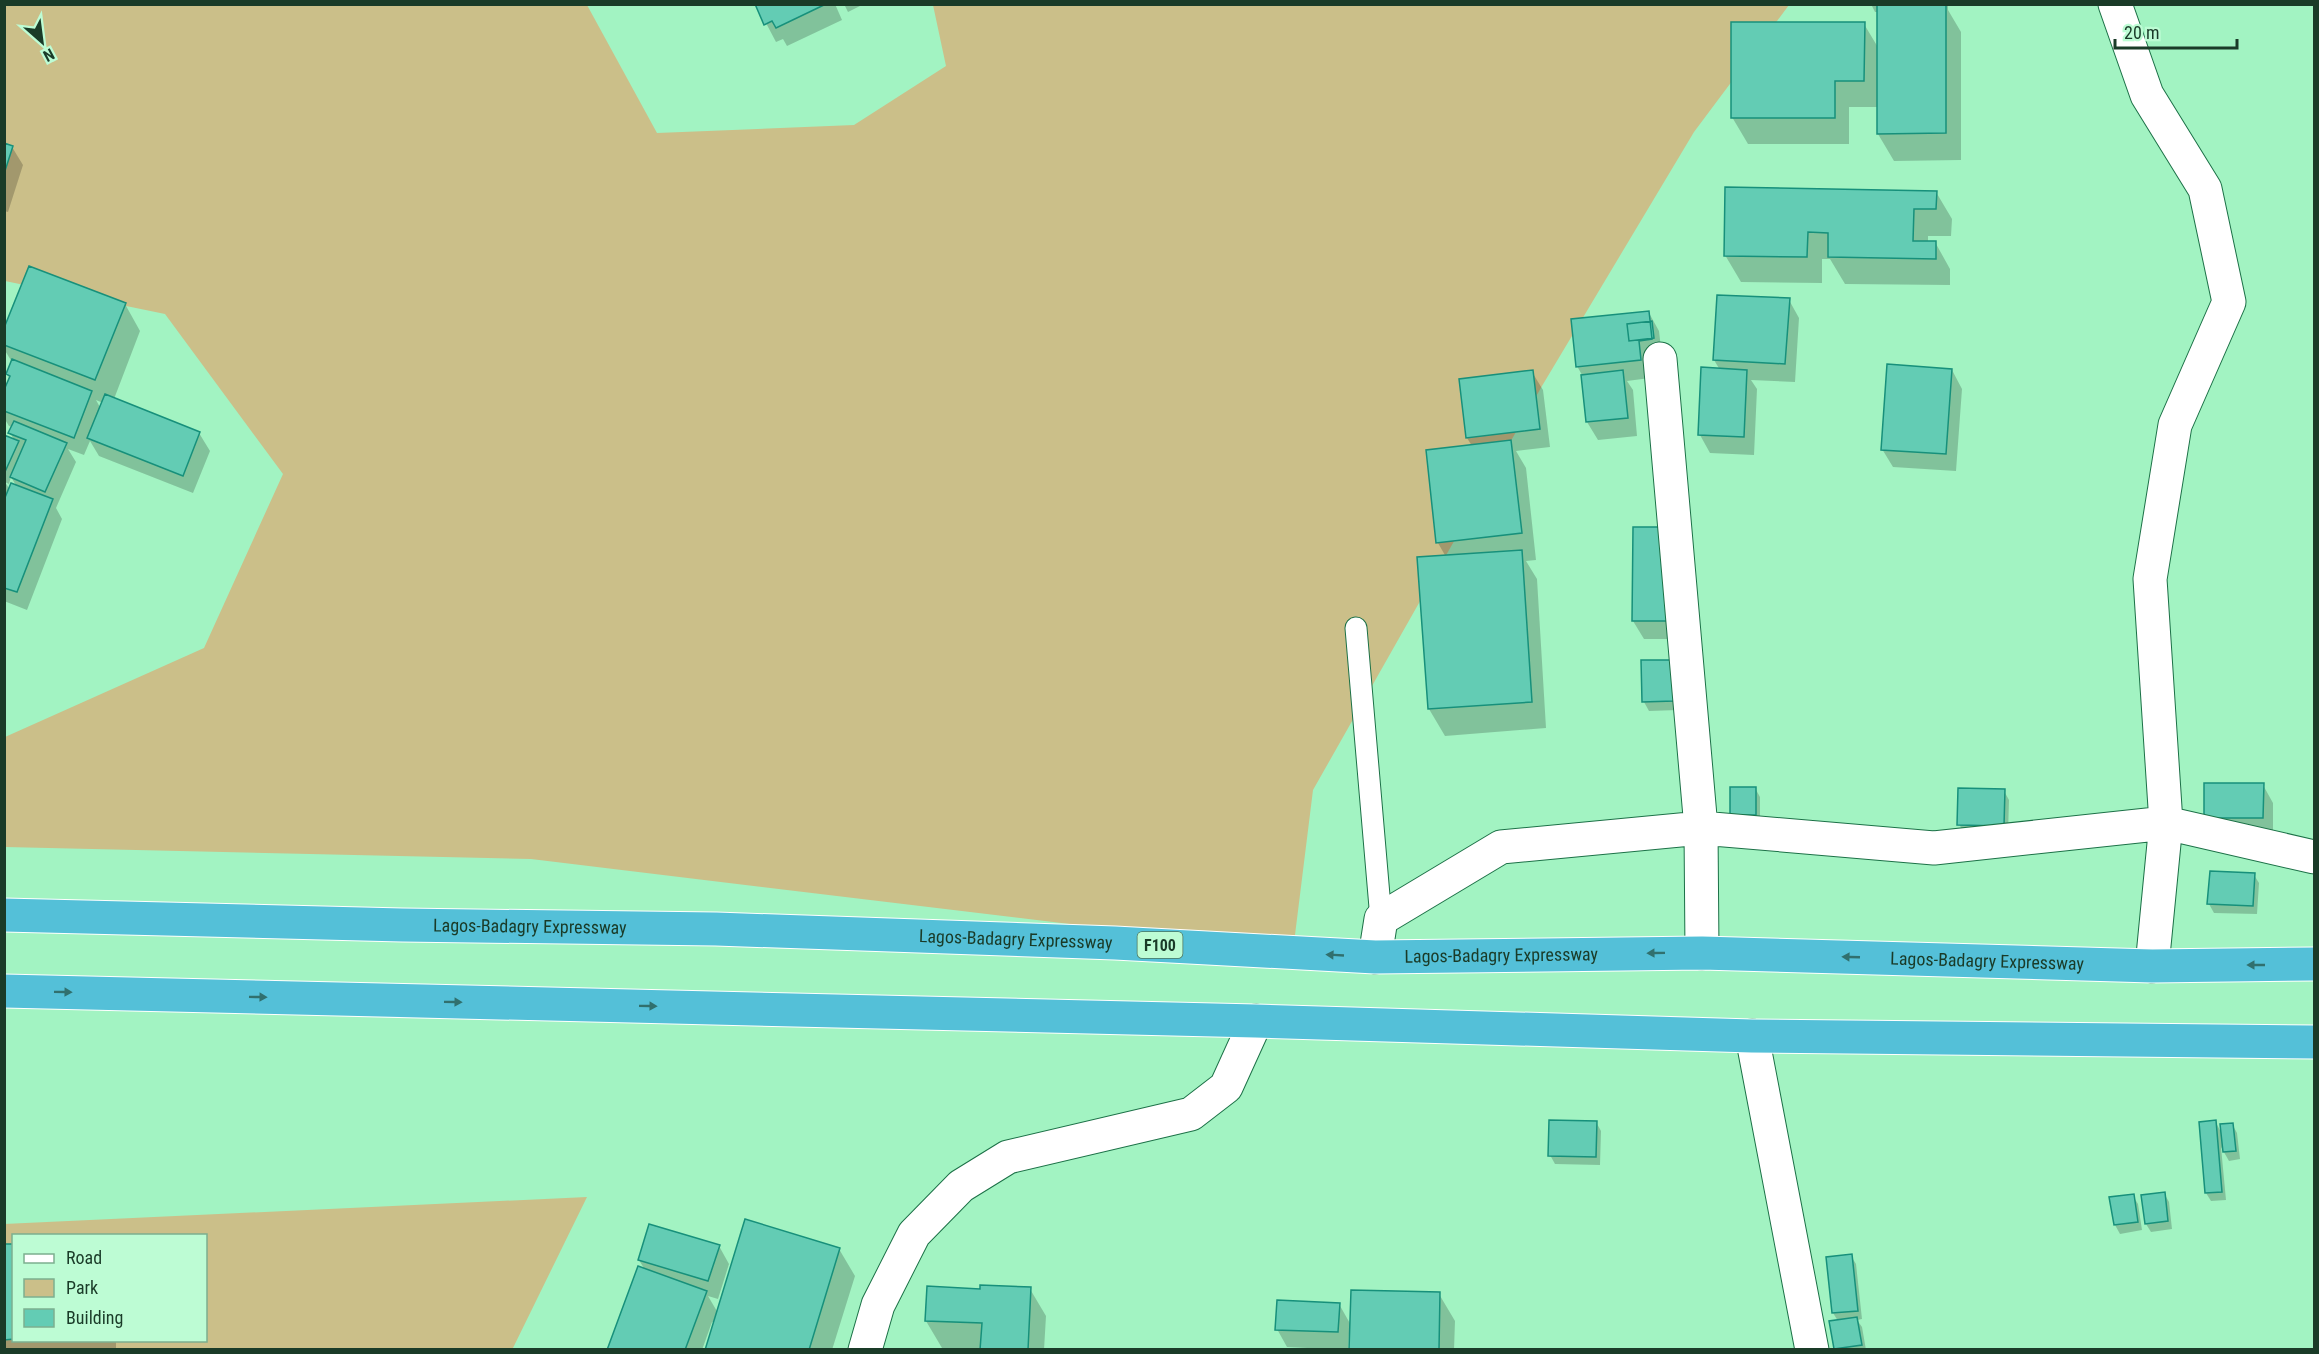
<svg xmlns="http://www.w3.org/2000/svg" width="2319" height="1354" viewBox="0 0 2319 1354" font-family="'Roboto Condensed',sans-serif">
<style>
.green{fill:#cbbf89;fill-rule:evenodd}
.shadow{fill:#0003;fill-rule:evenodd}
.building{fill:#63ccb4;stroke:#17907b;stroke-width:1.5}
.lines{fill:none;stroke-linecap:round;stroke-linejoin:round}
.service-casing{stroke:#1c7147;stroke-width:23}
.minor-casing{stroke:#1c7147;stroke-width:35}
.trunk-casing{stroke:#fff;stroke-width:35}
.service{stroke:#fff;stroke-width:21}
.minor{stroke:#fff;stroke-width:33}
.trunk{stroke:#54c0d8;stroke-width:33}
.oneway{fill:#31706e}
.labels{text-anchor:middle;stroke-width:5;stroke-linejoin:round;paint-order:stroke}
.shield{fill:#bdfcd4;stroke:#4b755c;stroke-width:1.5}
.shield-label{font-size:16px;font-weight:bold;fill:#1a3b28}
.street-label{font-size:18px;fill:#1a3b28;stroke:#bdfcd4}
</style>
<rect width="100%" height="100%" fill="#a2f3c2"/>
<!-- green -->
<path class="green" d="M 5,5 L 587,5 L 657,133 L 854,125 L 946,66 L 933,5 L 1789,5 L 1694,132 L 1542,386 L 1313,790 L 1293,951 L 531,859 L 5,847 L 5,737 L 204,648 L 283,474 L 165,314 L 5,281 Z
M 587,1197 L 512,1350 L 5,1349 L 4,1224 ZM 14,1236 L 206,1236 L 206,1340 L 14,1340 Z"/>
<!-- shadow -->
<path class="shadow" d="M 756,4 L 835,4 L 842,20 L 787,46 L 783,39 L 776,42 Z
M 844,4 L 864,4 L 848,12 Z
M 1871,4 L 1948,4 L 1948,10 L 1961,32 L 1961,160 L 1894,161 L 1878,134 L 1878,107 L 1849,107 L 1849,144 L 1748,144 L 1732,117 L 1864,24 L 1879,49 L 1879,12 L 1875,12 Z
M 4,144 L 12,147 L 23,165 L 8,212 L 4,211 Z
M 1936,192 L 1952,219 L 1951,236 L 1928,236 L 1928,242 L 1935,242 L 1950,269 L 1950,285 L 1845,284 L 1830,259 L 1822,259 L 1822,283 L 1741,282 L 1725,255 Z
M 1789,300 L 1799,318 L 1795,382 L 1751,380 L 1757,389 L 1754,455 L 1710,453 L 1700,435 L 1720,370 L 1714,360 Z
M 125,304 L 140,331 L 114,399 L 199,433 L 210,451 L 193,493 L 99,456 L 90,441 L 84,455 L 68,449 L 76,462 L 56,508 L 62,519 L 27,610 L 4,601 L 4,437 L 15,441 L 10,433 L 13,427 L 9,426 L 4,418 L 4,394 L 10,379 L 7,374 L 12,362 L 4,349 L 4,333 ZM 96,400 L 103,403 L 101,409 ZM 11,477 L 17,487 L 10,490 L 5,482 L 9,484 Z
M 1649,313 L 1659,331 L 1662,357 L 1650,378 L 1627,381 L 1633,390 L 1637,436 L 1598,440 L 1587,422 L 1582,375 L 1577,366 Z
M 1952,370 L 1962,389 L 1956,471 L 1893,467 L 1882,449 Z
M 1532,372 L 1543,390 L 1550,447 L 1516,451 L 1526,468 L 1536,560 L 1526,561 L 1537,579 L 1546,728 L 1445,736 L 1429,709 L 1419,559 L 1446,557 L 1438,543 L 1427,452 L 1472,446 L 1467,438 Z
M 1678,546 L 1677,639 L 1644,639 L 1633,621 Z
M 1677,670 L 1678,710 L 1649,711 L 1644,702 Z
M 2263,785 L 2273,803 L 2273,836 L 2206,818 Z
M 1755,788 L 1760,797 L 1760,823 L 1736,823 Z
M 2004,791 L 2009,800 L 2008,834 L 1964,833 L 1959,824 Z
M 2254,875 L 2259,883 L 2257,914 L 2214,913 L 2209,904 Z
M 2215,1121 L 2222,1134 L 2232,1124 L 2237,1133 L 2240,1159 L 2229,1161 L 2221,1147 L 2226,1200 L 2211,1201 L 2206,1193 Z
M 1596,1122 L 1601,1131 L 1600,1165 L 1555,1164 L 1550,1155 Z
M 2164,1193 L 2169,1202 L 2172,1229 L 2151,1232 L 2146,1224 Z
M 2133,1196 L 2138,1204 L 2142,1230 L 2120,1234 L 2115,1225 L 2111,1199 Z
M 14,1245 L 14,1340 L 116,1340 L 116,1350 L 4,1350 L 4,1246 Z
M 719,1246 L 729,1264 L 718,1299 L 708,1296 L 718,1313 L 839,1249 L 855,1276 L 832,1350 L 707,1350 L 715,1323 L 712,1322 L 702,1350 L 608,1350 L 645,1270 L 639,1260 Z
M 1851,1256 L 1856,1264 L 1862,1319 L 1857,1320 L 1862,1327 L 1866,1350 L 1836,1350 L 1831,1323 L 1838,1321 L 1833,1313 Z
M 1030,1289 L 1046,1316 L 1044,1350 L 942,1348 L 926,1321 L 981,1290 Z
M 1439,1294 L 1455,1321 L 1454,1350 L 1351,1350 L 1351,1333 L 1349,1333 L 1348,1350 L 1287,1347 L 1277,1329 L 1339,1304 L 1352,1327 Z"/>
<!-- building -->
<path class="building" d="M 755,4 L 826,4 L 776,28 L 772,21 L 764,25 Z
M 1877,4 L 1946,4 L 1946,133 L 1877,134 Z
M 1731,22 L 1865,22 L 1864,81 L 1835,81 L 1835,118 L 1731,118 Z
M 4,143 L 13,146 L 4,174 Z
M 1725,187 L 1937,191 L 1936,209 L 1914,209 L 1913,241 L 1936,241 L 1936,259 L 1828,257 L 1828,233 L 1808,232 L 1807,257 L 1724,256 Z
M 29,266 L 126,303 L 95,380 L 4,345 L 4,328 Z
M 1717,295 L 1790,298 L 1785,364 L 1713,360 Z
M 1649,311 L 1652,339 L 1639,341 L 1641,360 L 1576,367 L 1571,319 Z
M 1652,321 L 1654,338 L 1629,341 L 1627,324 Z
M 12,359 L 92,391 L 74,438 L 4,411 L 4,390 L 10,376 L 6,374 Z
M 1887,364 L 1952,369 L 1946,454 L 1881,450 Z
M 1701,367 L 1747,370 L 1744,437 L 1698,435 Z
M 1533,370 L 1540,429 L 1466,438 L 1459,379 Z
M 1623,370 L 1628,418 L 1586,422 L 1581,375 Z
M 105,394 L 200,432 L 183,476 L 87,438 Z
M 14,421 L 67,443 L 45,492 L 10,477 L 26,440 L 8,433 Z
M 4,435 L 19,441 L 4,474 Z
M 1511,440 L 1522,533 L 1436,543 L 1426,450 Z
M 11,483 L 53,499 L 17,592 L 4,588 L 4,500 Z
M 1633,527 L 1669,527 L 1667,621 L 1632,621 Z
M 1522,550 L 1532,702 L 1428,709 L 1417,557 Z
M 1641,660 L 1672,660 L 1674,701 L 1642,702 Z
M 2204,783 L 2264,783 L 2263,818 L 2204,818 Z
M 1730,787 L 1756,787 L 1756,815 L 1730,815 Z
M 1958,788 L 2005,789 L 2004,826 L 1957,825 Z
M 2210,871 L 2255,873 L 2253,906 L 2207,904 Z
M 1549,1120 L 1597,1121 L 1596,1157 L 1548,1156 Z
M 2216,1120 L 2222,1192 L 2205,1193 L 2199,1122 Z
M 2233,1123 L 2236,1151 L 2223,1152 L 2220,1124 Z
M 2165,1192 L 2168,1221 L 2145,1224 L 2141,1195 Z
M 2134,1194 L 2138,1222 L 2114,1225 L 2109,1197 Z
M 745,1219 L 840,1248 L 809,1350 L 705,1350 Z
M 649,1224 L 720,1245 L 708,1281 L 638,1260 Z
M 4,1244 L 14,1244 L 14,1339 L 4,1340 Z
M 1852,1254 L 1858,1311 L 1832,1313 L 1826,1257 Z
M 638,1266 L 707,1291 L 685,1350 L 607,1350 Z
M 980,1285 L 1031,1287 L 1028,1350 L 980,1350 L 982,1323 L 925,1321 L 927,1286 L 980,1289 Z
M 1351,1290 L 1440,1292 L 1439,1350 L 1349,1350 Z
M 1277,1300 L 1340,1303 L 1338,1332 L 1275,1330 Z
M 1857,1317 L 1862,1345 L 1834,1349 L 1829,1321 Z"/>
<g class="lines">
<!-- service casing -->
<g class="service-casing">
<path id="service" d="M 1356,628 L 1381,919"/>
</g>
<!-- minor casing -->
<g class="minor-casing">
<path id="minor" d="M 2115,4 L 2147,95 L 2205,189 L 2229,302 L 2175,425 L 2150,579 L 2166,823 L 2152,966
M 1660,359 L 1701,828 L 1702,953
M 1375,957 L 1381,919 L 1501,847 L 1701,828 L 1934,848 L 2166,823 L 2314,857
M 1752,1036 L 1812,1350
M 865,1350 L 878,1305 L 914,1234 L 961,1186 L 1008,1157 L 1191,1114 L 1226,1087 L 1256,1021"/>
</g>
<!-- trunk casing -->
<g class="trunk-casing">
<g id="trunk">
<path id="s1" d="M 4,915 L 402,925 L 716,929 L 1115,943 L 1375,957 L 1702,953 L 2152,966 L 2314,964"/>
<path d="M 4,991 L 1256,1021 L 1752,1036 L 2314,1042"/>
</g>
</g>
<!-- service -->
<use href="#service" class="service"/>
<!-- minor -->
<use href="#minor" class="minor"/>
<!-- trunk -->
<use href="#trunk" class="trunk"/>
</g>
<!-- one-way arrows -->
<defs><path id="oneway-solid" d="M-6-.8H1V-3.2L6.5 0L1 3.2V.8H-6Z" transform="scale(1.5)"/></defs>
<g class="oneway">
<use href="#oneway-solid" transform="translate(1656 953) rotate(179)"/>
<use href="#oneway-solid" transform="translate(1335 955) rotate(-177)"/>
<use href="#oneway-solid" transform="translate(1851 957) rotate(-178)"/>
<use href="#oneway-solid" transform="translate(2256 965) rotate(180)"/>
<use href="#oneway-solid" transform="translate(63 992) rotate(1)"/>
<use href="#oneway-solid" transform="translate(258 997) rotate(1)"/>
<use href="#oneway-solid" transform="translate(453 1002) rotate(1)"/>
<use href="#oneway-solid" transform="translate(648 1006) rotate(1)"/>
</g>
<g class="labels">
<!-- shield labels -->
<rect class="shield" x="1137.5" y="932" width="45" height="26" rx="4.5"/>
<g class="shield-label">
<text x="1160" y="951">F100</text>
</g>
<!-- street labels -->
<g class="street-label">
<text dy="6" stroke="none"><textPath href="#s1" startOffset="526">Lagos-Badagry Expressway</textPath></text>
<text dy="6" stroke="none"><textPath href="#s1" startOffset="1012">Lagos-Badagry Expressway</textPath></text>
<text dy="6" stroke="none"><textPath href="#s1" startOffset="1498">Lagos-Badagry Expressway</textPath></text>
<text dy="6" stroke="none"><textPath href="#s1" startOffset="1984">Lagos-Badagry Expressway</textPath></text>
</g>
</g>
<!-- border -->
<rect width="2319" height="1354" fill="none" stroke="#1a3b28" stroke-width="12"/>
<!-- legend -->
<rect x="12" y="1234" width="195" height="108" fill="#bdfcd4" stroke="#7caf8f" stroke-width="1.5"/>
<rect x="24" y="1254" width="30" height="9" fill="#ffffff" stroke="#7caf8f" stroke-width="1.5"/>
<text x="66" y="1264" font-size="18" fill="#1a3b28">Road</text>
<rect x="24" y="1279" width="30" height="18" fill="#cbbf89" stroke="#7caf8f" stroke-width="1.5"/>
<text x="66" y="1294" font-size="18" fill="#1a3b28">Park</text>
<rect x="24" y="1309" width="30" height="18" fill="#63ccb4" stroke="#7caf8f" stroke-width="1.5"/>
<text x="66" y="1324" font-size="18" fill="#1a3b28">Building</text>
<!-- north arrow -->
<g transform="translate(42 42) rotate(152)" stroke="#bdfcd4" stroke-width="4.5" paint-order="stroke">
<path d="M0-4.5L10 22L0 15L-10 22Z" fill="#1a3b28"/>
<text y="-9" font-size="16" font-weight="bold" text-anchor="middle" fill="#1a3b28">N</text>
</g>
<!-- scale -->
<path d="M2115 39v9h122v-9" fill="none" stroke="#1a3b28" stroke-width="3"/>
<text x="2124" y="39" font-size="18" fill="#1a3b28" stroke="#bdfcd4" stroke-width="4.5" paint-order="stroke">20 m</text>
</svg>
